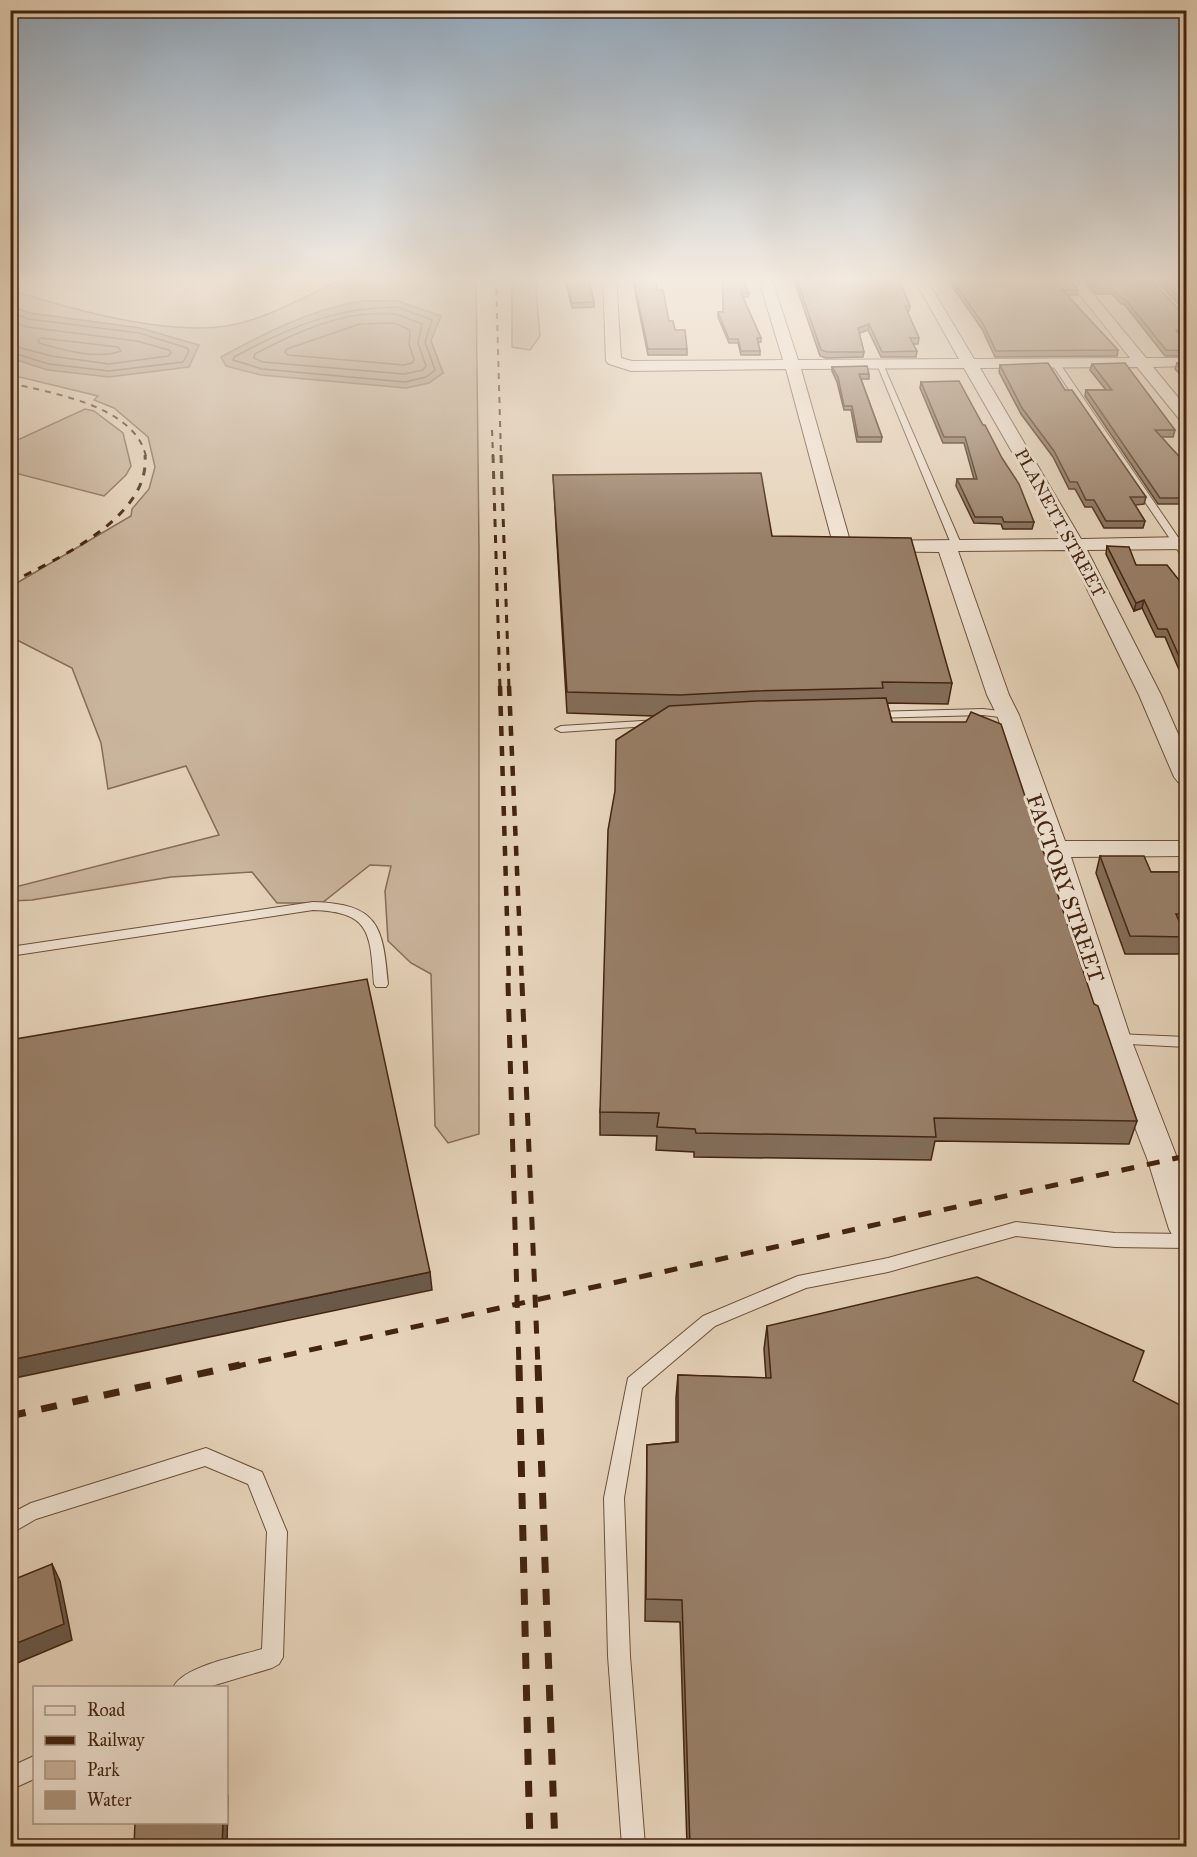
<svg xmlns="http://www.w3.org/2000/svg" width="1197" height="1857" font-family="'IM FELL Great Primer',serif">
<rect width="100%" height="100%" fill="#e6d3ba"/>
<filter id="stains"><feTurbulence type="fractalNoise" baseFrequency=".00333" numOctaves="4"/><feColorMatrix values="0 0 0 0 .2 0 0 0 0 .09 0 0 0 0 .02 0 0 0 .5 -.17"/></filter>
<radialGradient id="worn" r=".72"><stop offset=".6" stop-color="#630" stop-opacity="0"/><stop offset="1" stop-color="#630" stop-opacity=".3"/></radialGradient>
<!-- green -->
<g fill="#cab59d" stroke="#866c56" stroke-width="1.5" fill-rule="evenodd">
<path d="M317,277H476L479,548V1134L448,1143L435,1126L431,974L411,963L388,941L385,891L391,866L370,865L322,903H277L252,872L171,877L32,900L11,901V888L219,835L186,766L108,789L101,743L72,668L11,637L10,587L131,516L132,509L149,489L155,467L148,437L114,408L94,400L98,396L11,375V358L48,370L199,346L140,328L29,313L11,306V290C70,309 165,335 226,326C266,320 305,296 341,280ZM431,341L443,373L221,357Z"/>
<polygon points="512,277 538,277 536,290 540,336 530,350 512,347"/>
<polygon points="85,409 94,411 123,433 131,466 126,475 104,496 11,472 11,443"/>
</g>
<!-- water -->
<g fill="#af9880" stroke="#846a53" stroke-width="1.5">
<path d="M398,301L441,316L431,341L443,373L429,383L406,388L261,375L226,366L221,357C263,334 308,311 356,302C369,300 384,301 398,301Z"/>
<polygon points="10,306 29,313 140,328 199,345 189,367 109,377 48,370 11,358"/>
</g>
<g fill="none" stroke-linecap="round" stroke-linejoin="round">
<!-- shore -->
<g stroke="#795e48" stroke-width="1.5">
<path d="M397,307L432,320L425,342L435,370L426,377L405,382L262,369L233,360L234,357C288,328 335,307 397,307Z"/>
<polyline points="10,312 28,319 139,333 187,348 189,351 183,362 109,371 49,364 10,352"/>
<path d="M396,314L422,324L418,343L426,366L423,370L404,374L263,362L254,358L255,354C287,337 323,320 359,315C371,313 384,315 396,314Z"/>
<polyline points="10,321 27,327 137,341 169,350 171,353 168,356 109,364 51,356 10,345"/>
<polygon points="394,323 410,330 409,344 414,360 412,363 404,365 288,355 285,352 287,349 360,324"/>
<path d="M41,338L118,347L121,351C97,360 63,350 39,343L38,340Z"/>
</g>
<defs>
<g id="service">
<polygon points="1145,277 1151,277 1186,314 1186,320 1184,319"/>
<polygon points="1052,361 1058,361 1186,549 1186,558 1181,555 1051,363"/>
<polygon points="876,362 883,364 962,546 960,548 952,546"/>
<polygon points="10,413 14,415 14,420 10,422"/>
<polygon points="983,709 1008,712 1014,715 1008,718 983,715 872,718 866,715 872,712"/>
<polygon points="658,720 662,721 662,725 561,732 555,729 561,726"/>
<path d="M313,902C378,904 383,925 388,984L386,987H376L374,984C370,933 371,912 313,910L10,956V947Z"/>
<polygon points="1116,1034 1186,1037 1186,1047 1111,1043 1109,1039 1111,1035"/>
<polygon points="1016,1222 1115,1233 1186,1234 1186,1248 1115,1247 1016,1236 888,1272 806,1288 715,1326 642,1388 624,1498 630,1656 645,1846 622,1846 608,1656 604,1498 628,1378 703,1316 798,1276 888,1258"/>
<path d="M206,1448L262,1472L287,1532L283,1657L279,1664L272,1668L205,1688H173C182,1666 240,1656 262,1649L267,1532L248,1484L205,1466L36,1519L10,1534V1514L31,1503Z"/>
<polygon points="34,1756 34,1779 10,1790 10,1767"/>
</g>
<path id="minor" d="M603,277H616L621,358L632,361L783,360L758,277H771L798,360L959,359L913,277H925L974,359L1130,358L1066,277H1079L1146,358H1186V366L1153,367L1186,407V422L1180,420L1137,367L980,368L1081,539L1186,537V549L1087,550L1161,695L1186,752V784L1178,782L1174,777L1139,695L1068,550L958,551L1009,695L1019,715L1065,841H1186V856L1071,857L1131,1039L1186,1181V1242L1174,1238L1169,1229L1148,1161L1101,1039L1047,862L997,715L987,695L939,552L835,551L786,369L631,371L609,364L606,361ZM964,368L1062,539L850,541L801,369Z"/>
</defs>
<!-- service casing -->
<use href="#service" stroke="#6c503a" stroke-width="2"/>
<!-- minor casing -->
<use href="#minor" stroke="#6c503a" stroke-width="2"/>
<!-- service -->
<use href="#service" fill="#efe2d2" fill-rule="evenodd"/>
<!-- minor -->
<use href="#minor" fill="#efe2d2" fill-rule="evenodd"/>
<!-- rail-far4 -->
<g stroke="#43240f" stroke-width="2" stroke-dasharray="6 6" stroke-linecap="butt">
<polyline points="496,277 501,457"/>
<path d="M10,383C52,393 136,406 146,457"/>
<polyline points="492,430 493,457"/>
</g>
<!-- rail-far3 -->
<g stroke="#43240f" stroke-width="3" stroke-dasharray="8 8" stroke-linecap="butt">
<polyline points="493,455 500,688"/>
<polyline points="501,455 509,688"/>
<path d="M10,583C56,559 151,518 145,455"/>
</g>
<!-- rail-far2 -->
<g stroke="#43240f" stroke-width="4.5" stroke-dasharray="10 10" stroke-linecap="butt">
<polyline points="500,686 509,985"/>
<polyline points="509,686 522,985"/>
</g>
<!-- rail-far1 -->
<g stroke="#43240f" stroke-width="5" stroke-dasharray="13 13" stroke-linecap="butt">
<polyline points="508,983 519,1367"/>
<polyline points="522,983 538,1367"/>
<polyline points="233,1367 1186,1156"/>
</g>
<!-- rail -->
<g stroke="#43240f" stroke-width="7" stroke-dasharray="16 16" stroke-linecap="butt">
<polyline points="519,1365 530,1846"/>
<polyline points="538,1365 555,1846"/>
<polyline points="10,1416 240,1365"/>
</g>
</g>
<!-- wall -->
<g fill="#836d59" stroke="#43240f" stroke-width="1.5">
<polygon points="545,277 588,277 594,302 594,307 572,308 565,279 545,279"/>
<polygon points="632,277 655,277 657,290 669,321 687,349 687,355 648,355"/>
<polygon points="722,277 749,293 748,297 743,297 761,338 761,342 758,343 760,351 760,355 741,355 738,343 729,343 718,317 718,312 723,312"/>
<polygon points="793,277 898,277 910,306 909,311 907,311 919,338 918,344 913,344 917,351 916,357 881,357 868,330 859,333 864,352 863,357 826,358 820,356"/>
<polygon points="946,277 1068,277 1078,290 1077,295 1067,295 1118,350 1117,356 995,357 982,329"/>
<polygon points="1082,277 1148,277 1184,315 1186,316 1186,335 1180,335 1186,343 1186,356 1165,356 1124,304 1121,304 1112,294 1096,294"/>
<polygon points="1154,277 1186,277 1186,311"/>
<polygon points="1186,362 1186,376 1182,376 1175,369 1177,363"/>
<polygon points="1092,364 1175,430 1173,437 1161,437 1186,464 1186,504 1158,504 1085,396 1086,390 1106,390 1090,370"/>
<polygon points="1000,365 1065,390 1146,497 1144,504 1135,505 1145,521 1143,528 1104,528 1092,507 1085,507 1075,489 1069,489 1053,457 1021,414 999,372"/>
<polygon points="832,367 869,374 869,379 861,379 882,437 881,442 857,442 851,410 844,410 837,382 832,371"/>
<polygon points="921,382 1034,522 1032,529 1003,529 1001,524 974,523 956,486 957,479 974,479 964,443 943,443 920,388"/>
<polygon points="553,475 772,536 952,683 948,704 887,703 892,722 1094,1004 1137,1121 1129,1144 935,1141 931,1160 694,1157 694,1152 656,1150 657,1136 600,1135 600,1112 654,716 567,713"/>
<polygon points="1107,546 1136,565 1186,589 1186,686 1165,637 1156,637 1142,608 1134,611 1106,554"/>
<polygon points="1100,856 1151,872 1186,872 1186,932 1184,932 1186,937 1180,954 1125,954 1096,873"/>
<polygon points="767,1326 1133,1381 1186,1846 687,1846 680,1622 645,1621 647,1445 676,1442 676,1398 678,1375 766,1378 764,1349"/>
</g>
<!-- shaded-wall -->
<g fill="#6a5949" stroke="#43240f" stroke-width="1.5">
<polygon points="869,324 868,330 858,334 858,328"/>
<polygon points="1144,600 1142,608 1134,611 1136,603"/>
<polygon points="430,1272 432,1290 10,1379 10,1360"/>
<polygon points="52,1564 60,1581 72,1640 10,1666 10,1646"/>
<polygon points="226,1792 228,1796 227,1846 222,1846 223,1822 226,1822"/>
</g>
<!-- building -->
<g fill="#987f68" stroke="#43240f" stroke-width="1.5">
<polygon points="566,277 588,277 594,302 572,303"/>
<polygon points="633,277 655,277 657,290 663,290 669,321 673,321 675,330 685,330 687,349 648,349"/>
<polygon points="723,277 741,277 749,293 741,293 761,338 757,338 760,351 741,351 738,339 729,339 718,312 723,312"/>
<polygon points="796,277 898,277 910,306 905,306 919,338 910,338 917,351 882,352 869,324 858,328 864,352 827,352 821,350"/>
<polygon points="950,277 1068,277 1078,290 1062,290 1118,350 996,351 983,324"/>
<polygon points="1087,277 1148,277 1184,315 1186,316 1186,330 1176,330 1186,343 1186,351 1166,350 1125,299 1122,299 1113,289 1097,289"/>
<polygon points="1160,277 1186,277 1186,305"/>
<polygon points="1186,362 1186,371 1183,371 1177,363"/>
<polygon points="1048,363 1065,390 1072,390 1146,497 1130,497 1145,521 1106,521 1094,500 1086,500 1077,482 1070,482 1054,451 1022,408 1000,365"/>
<polygon points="1125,363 1175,430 1155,430 1186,464 1186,498 1160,498 1086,390 1112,390 1092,364"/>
<polygon points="867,366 869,374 859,374 882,437 858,437 852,406 844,406 838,377 832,367"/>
<polygon points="959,381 983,425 985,425 1002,458 1019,484 1034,522 1004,522 1002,517 975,517 957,479 977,479 965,437 944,437 921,382"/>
<polygon points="761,473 772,536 911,538 952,683 882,682 883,688 756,691 680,695 567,692 553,475"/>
<polygon points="1107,546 1129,547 1136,565 1167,565 1186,589 1186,672 1167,629 1158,629 1144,600 1136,603"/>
<polygon points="886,698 892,722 966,722 971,712 1001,724 1094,1004 1098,1006 1137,1121 934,1118 936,1137 696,1133 695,1129 657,1127 659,1113 600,1112 608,830 615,791 616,740 669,706 757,701"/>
<polygon points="1100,856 1144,856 1151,872 1186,872 1186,914 1176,914 1186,937 1130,936"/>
<polygon points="367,979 430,1272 10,1360 10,1040"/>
<polygon points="977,1277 1144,1351 1133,1381 1186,1408 1186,1846 690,1846 682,1600 646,1599 647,1445 678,1442 678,1375 771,1378 767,1326"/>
<polygon points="52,1564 64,1624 10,1646 10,1581"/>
<polygon points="135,1822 223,1822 222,1846 134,1846"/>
</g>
<!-- sky -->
<linearGradient id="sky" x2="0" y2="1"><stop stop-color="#91a9be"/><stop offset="0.52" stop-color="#f4ebe0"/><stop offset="1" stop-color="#f4ebe0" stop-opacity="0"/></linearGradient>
<rect width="1197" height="537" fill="url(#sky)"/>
<g text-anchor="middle" stroke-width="6" stroke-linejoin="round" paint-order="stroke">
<!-- far-street labels -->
<g font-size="18" fill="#43240f" stroke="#efe2d2">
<text transform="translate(1060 523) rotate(61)" y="6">PLANETT STREET</text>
</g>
<!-- street labels -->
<g font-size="22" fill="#43240f" stroke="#efe2d2">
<text transform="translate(1066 888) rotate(71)" y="8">FACTORY STREET</text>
</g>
</g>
<!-- margin -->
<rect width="1197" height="1857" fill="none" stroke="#e6d3ba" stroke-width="36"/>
<rect x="12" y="12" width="1173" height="1833" fill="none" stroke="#43240f" stroke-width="3"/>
<rect x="18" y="18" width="1161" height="1821" fill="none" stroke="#43240f" stroke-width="1.5"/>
<!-- legend -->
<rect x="33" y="1686" width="195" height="138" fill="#efe2d2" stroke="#aa9684" stroke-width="1.5"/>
<rect x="45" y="1706" width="30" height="9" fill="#efe2d2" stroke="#aa9684" stroke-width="1.5"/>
<text x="87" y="1716" font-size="18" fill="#43240f">Road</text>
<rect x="45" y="1736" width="30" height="9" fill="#43240f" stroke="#aa9684" stroke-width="1.5"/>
<text x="87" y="1746" font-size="18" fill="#43240f">Railway</text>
<rect x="45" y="1761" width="30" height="18" fill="#cab59d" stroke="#aa9684" stroke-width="1.5"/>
<text x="87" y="1776" font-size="18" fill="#43240f">Park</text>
<rect x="45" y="1791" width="30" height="18" fill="#af9880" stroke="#aa9684" stroke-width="1.5"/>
<text x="87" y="1806" font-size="18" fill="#43240f">Water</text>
<rect width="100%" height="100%" filter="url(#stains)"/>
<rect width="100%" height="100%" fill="url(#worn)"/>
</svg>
